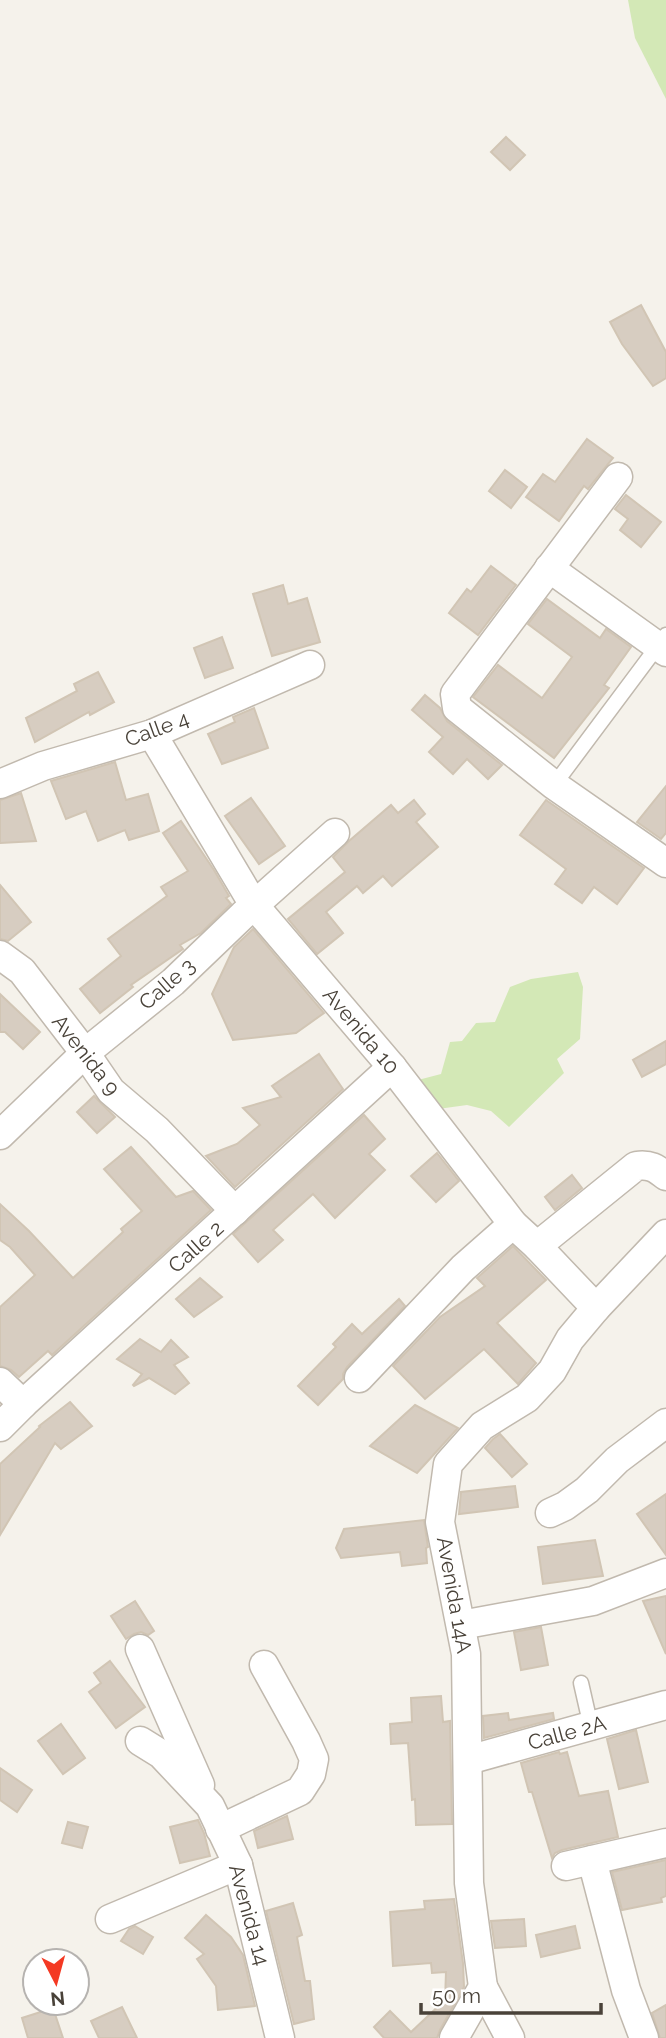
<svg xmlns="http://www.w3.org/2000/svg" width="666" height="2038" font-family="Raleway,sans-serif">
<rect width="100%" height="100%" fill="#f5f2eb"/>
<!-- green -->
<g fill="#d3e8b6">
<polygon points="628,0 666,0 666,99 635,38"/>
<polygon points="578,972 583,987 580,1039 557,1059 564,1073 509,1127 491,1111 467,1105 438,1109 418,1080 441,1074 450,1042 462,1041 476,1023 495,1022 510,987 531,979"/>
</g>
<!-- building -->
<g fill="#d7cdc1" stroke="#d1c5b4" stroke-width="2">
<polygon points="506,137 525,155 510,170 491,152"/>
<polygon points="641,305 666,352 666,378 653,386 622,344 610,322"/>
<polygon points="587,439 613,458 588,489 584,486 559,521 526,497 543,474 555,482"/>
<polygon points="505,470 527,487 511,508 489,491"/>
<polygon points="626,495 661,522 641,547 620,530 628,519 615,509"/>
<polygon points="491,566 516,585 478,635 449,613 467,589 471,592"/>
<polygon points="283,585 288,604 307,598 320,642 272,656 253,594"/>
<polygon points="547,599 600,638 606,629 631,647 604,685 609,688 554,758 473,697 498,665 542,698 572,657 528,624"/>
<polygon points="222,637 233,668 205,678 194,648"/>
<polygon points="98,672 114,702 90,715 89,712 35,742 26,718 77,691 74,684"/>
<polygon points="425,695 440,708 447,721 502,765 488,779 467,759 453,774 429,752 443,737 412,710"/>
<polygon points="254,708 268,748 222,764 208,734 235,722 233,717"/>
<polygon points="115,762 126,800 148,794 159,831 129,840 125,830 98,841 86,811 66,819 51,781"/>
<polygon points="666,786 666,833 661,839 637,822"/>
<polygon points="21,793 36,841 0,843 0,800"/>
<polygon points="251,798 285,846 259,864 225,816"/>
<polygon points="414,800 425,814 416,822 438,847 392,886 383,876 363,893 357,886 326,912 343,933 317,954 288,919 345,872 333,857 349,841 391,805 398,813"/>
<polygon points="546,800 644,868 617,904 594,887 582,903 555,884 566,869 520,835"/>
<polygon points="181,821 214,870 229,896 226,898 231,904 201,933 180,945 183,949 131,985 133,987 100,1013 80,989 121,956 108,939 167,896 161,887 188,871 163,833"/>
<polygon points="0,885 31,922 8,941 0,939"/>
<polygon points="253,929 324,1013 296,1033 233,1040 212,994 234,947"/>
<polygon points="0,994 40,1032 23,1049 5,1032 0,1032"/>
<polygon points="666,1041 666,1064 642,1077 633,1060"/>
<polygon points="319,1054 343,1089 235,1187 206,1156 237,1144 260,1125 243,1108 281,1097 272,1086"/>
<polygon points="94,1096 115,1117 97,1133 77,1112"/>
<polygon points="364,1115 385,1139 369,1154 385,1170 335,1218 313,1194 273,1230 283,1240 258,1262 233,1234"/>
<polygon points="131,1147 176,1197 193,1191 211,1210 52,1355 48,1351 19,1377 11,1370 0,1366 0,1307 35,1275 10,1247 0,1240 0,1204 29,1231 73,1278 123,1232 121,1229 142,1211 104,1169"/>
<polygon points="437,1153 459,1181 436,1202 411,1176"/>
<polygon points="572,1175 582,1188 555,1210 545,1197"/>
<polygon points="513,1246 546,1280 497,1323 536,1363 518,1384 484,1349 425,1399 393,1366 440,1317 485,1286 477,1278"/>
<polygon points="200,1278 222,1297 194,1317 176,1299"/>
<polygon points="399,1299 405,1306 347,1367 343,1374 343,1379 318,1405 298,1386 336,1347 333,1344 352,1324 362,1334"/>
<polygon points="140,1339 161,1352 171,1340 188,1357 174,1365 189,1383 175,1394 149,1378 134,1386 133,1385 142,1374 117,1359"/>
<polygon points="70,1402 92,1426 61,1449 55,1443 0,1535 0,1464 40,1427 39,1426"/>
<polygon points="415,1405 458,1428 417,1473 370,1446"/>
<polygon points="500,1434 527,1464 512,1477 485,1448 493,1439"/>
<polygon points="515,1486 518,1507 459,1514 461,1492"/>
<polygon points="666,1494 666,1555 637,1514"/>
<polygon points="424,1520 428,1547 426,1548 427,1563 402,1566 400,1552 341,1558 336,1548 344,1529"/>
<polygon points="595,1540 603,1576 543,1584 538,1547"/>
<polygon points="666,1596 666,1654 643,1601"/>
<polygon points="135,1601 154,1631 148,1635 141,1632 134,1634 126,1639 111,1616"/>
<polygon points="541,1627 548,1665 521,1670 514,1632"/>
<polygon points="110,1661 145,1707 116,1728 89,1692 101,1683 94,1673"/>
<polygon points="441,1696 443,1722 450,1721 452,1824 416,1825 415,1799 412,1800 408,1743 391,1744 390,1724 412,1722 411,1698"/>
<polygon points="508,1713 509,1720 553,1713 554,1719 484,1738 483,1716"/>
<polygon points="61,1724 85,1758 63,1774 38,1741"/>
<polygon points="636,1730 648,1782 619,1789 607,1739"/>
<polygon points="559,1752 560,1754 567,1752 579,1796 608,1791 618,1837 562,1850 555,1853 552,1858 532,1792 529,1792 521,1763"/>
<polygon points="0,1768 32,1790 17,1812 0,1800"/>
<polygon points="287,1816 293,1839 258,1848 254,1831"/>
<polygon points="198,1820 204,1833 210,1856 180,1863 170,1827"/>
<polygon points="68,1822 88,1827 82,1848 62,1843"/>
<polygon points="666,1860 666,1896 661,1898 662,1902 622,1910 612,1872"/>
<polygon points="454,1899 463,1963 464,1987 440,2030 437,2038 384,2038 374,2027 390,2011 411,2032 445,2000 446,1972 432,1973 431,1963 393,1966 390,1912 425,1909 424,1901"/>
<polygon points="293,1903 302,1935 297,1937 305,1981 310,1981 314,2019 294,2024 266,1911"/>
<polygon points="206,1915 231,1937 243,1955 255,2006 218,2010 216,1986 197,1959 204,1954 185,1938"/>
<polygon points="524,1919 526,1946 495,1948 491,1921"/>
<polygon points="135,1926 153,1937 143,1954 121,1941 129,1929"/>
<polygon points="575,1926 580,1948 541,1957 536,1935"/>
<polygon points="666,2005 666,2038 660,2038 652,2013"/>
<polygon points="122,2007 137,2038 99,2038 91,2021"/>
<polygon points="53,2008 63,2038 28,2038 22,2018"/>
</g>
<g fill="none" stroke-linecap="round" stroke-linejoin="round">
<defs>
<g id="lane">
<polyline points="554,785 666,635"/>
<polyline points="581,1683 591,1727"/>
</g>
<g id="street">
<polyline points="618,477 455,694 457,708 554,785 666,863"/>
<polyline points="549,568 666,652"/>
<polyline points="152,734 254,905 392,1067 513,1224 537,1246 596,1308"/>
<polyline points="0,784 43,766 152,734 310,665"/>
<polyline points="0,955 22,971 85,1053 111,1091 157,1130 235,1211"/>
<polyline points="0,1135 85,1053 173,982 243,915 335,833"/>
<path d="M537,1246L636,1166C650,1164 656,1168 666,1176"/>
<polyline points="359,1378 463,1268 513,1224"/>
<polyline points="0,1382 23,1404"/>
<polyline points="0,1427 23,1404 392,1067"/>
<polyline points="550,1513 565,1506 587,1490 617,1460 666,1423"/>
<polyline points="461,1625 593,1601 666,1573"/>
<polyline points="140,1649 200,1785"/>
<polyline points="140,1741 161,1754 210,1806 238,1865 280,2038"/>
<polyline points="468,1760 666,1705"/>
<polyline points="220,1829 300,1791 311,1774 314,1759 306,1741 264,1665"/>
<polyline points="592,1860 626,1990 644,2038"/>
<polyline points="566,1866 666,1843"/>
<polyline points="110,1919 238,1865"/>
<polyline points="483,1987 510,2038"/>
<polyline points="454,2038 483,1987 469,1883 466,1654 440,1522 448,1464 482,1426 527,1398 552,1371 570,1339 596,1308 666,1234"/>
</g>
</defs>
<!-- lane casing -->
<use href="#lane" stroke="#c1b9ae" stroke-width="17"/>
<!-- street casing -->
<use href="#street" stroke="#c1b9ae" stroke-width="31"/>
<!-- lane -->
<use href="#lane" stroke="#fff" stroke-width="14"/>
<!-- street -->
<use href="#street" stroke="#fff" stroke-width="28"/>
</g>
<g text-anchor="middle" stroke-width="5" stroke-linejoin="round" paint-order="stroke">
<!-- street labels -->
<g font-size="21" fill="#494239" stroke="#fff">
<text transform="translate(157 729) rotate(-20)" y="7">Calle 4</text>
<text transform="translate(167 984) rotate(-41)" y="7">Calle 3</text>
<text transform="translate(361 1031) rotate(50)" y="7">Avenida 10</text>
<text transform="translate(86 1055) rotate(52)" y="7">Avenida 9</text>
<text transform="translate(196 1247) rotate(-42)" y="7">Calle 2</text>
<text transform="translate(454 1595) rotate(80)" y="7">Avenida 14A</text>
<text transform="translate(567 1733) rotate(-15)" y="7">Calle 2A</text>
<text transform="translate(249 1915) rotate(75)" y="7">Avenida 14</text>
</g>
</g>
<!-- north arrow -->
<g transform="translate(56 1982) rotate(174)"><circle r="33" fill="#ffffff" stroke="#b6b3b0" stroke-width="2"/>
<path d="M0-5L12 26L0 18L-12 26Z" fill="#f43923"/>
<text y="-10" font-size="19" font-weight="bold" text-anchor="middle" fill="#494239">N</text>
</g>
<!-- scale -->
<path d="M421 2003v10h180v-10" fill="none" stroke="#494239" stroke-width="3.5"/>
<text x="432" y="2003" font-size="21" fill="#494239" stroke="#ffffff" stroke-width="5" paint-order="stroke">50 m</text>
</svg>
